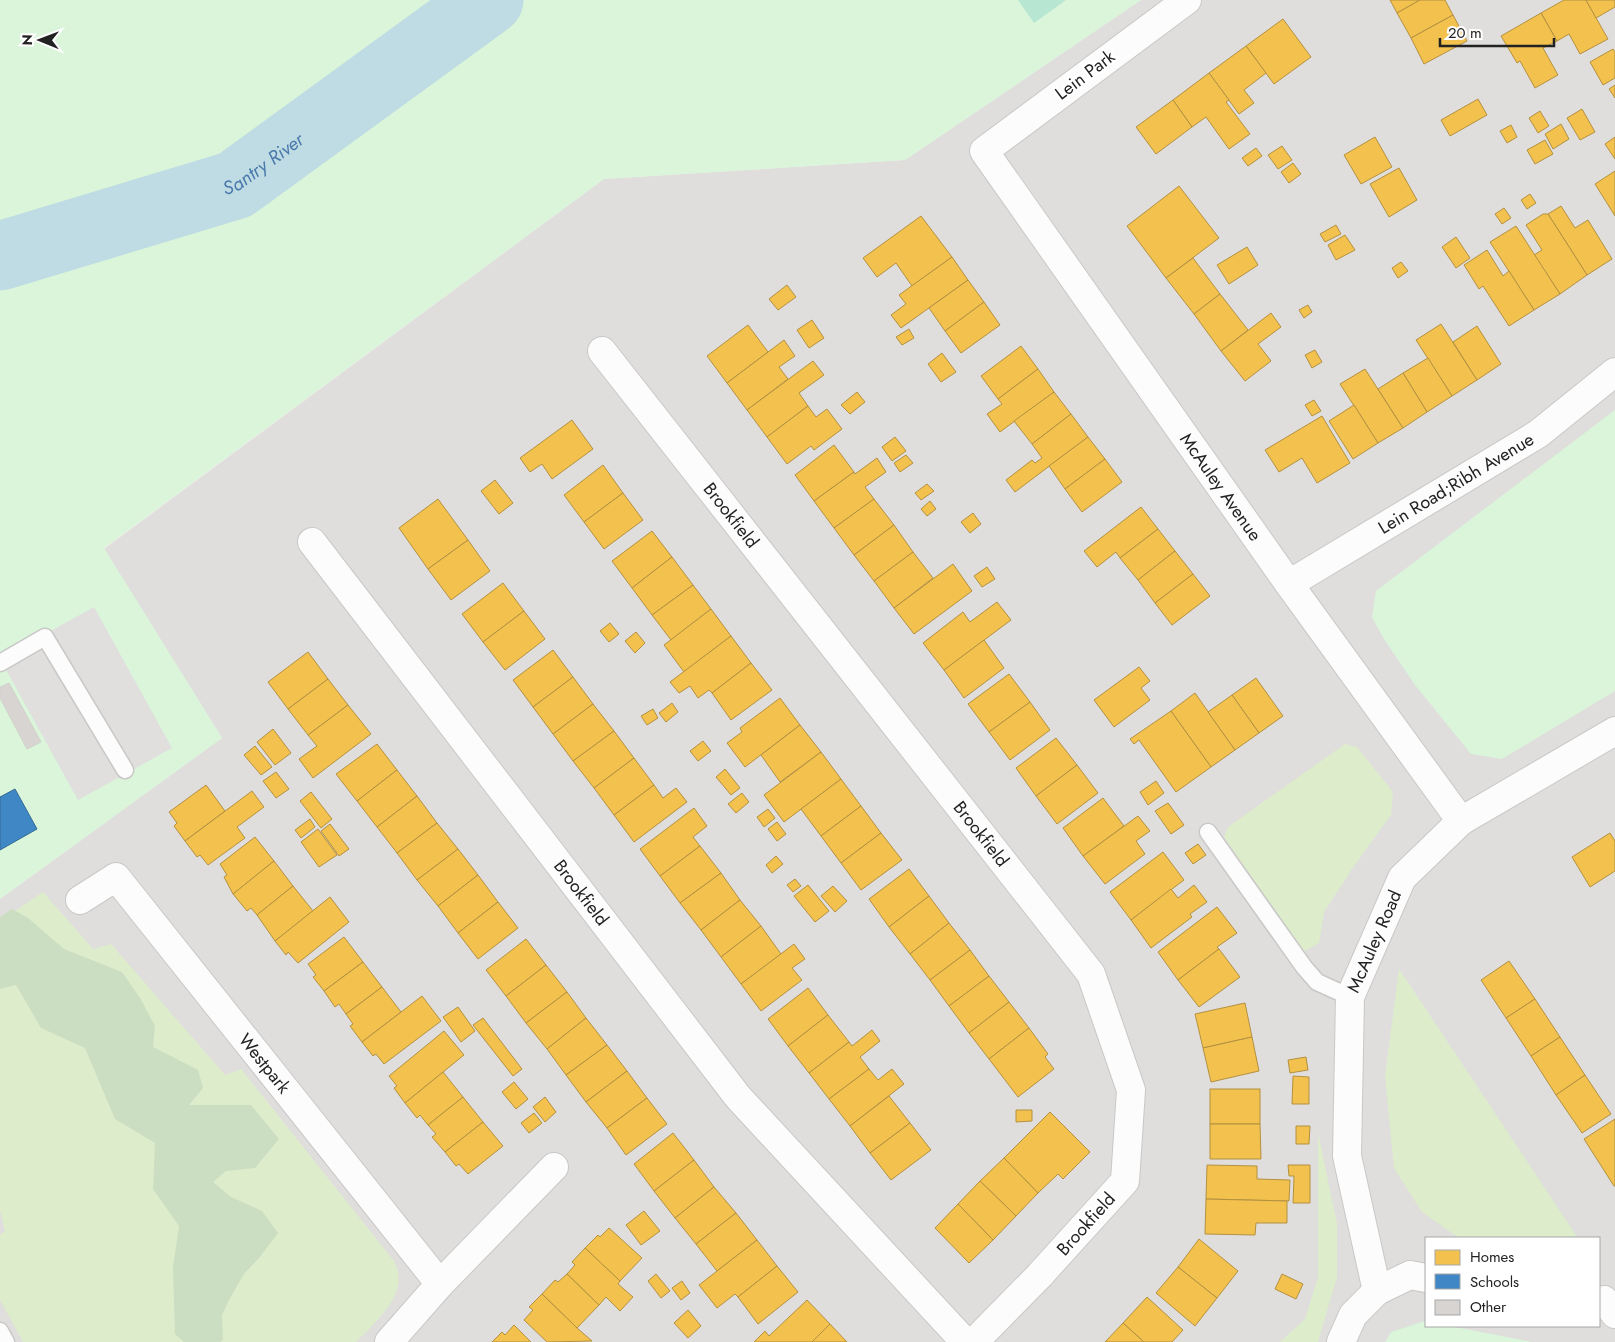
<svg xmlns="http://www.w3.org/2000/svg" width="1615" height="1342" font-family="Jost,sans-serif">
<rect width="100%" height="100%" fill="#f0eeeb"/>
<!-- residential -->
<path fill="#dfdedc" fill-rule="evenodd" d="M1141,0H1615V1342H0V899L222,738L104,549L604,179L905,160ZM1426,1238H1599V1326H1426Z"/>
<!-- grass -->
<g fill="#ddeccb">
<polygon points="1345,744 1357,747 1393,792 1391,815 1354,866 1324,912 1319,943 1303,952 1224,837 1228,827"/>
<path d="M43,892L93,949L111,944L225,1075L241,1069L394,1261C396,1265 398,1269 398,1273C404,1298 372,1326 356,1342H23L0,1300V1235L5,1231L0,1210V921Z"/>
<polygon points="1399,969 1578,1238 1459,1238 1422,1212 1394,1168 1385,1076"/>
<polygon points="1318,1132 1337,1224 1337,1277 1318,1342 1280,1342 1305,1319 1318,1277"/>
</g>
<!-- forest -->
<polygon fill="#cbdec1" points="12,909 28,918 64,949 122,972 140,998 155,1026 153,1047 198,1070 203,1088 189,1105 251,1105 279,1139 255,1168 226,1171 213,1182 231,1197 262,1211 278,1233 259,1258 244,1274 229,1300 222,1315 223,1340 220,1342 184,1342 175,1334 173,1267 179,1226 153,1189 155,1143 115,1119 85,1048 41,1028 16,985 0,989 0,917"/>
<!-- park -->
<g fill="#daf5da">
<polygon points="0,0 1141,0 905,160 604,179 104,548 222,738 0,899"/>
<polygon points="1615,410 1615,691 1502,759 1471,754 1415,685 1384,639 1372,617 1376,591"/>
<polygon points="1425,1321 1426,1326 1450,1326 1532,1342 1385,1342 1391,1332"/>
</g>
<!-- pitch -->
<polygon fill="#b7e6d2" points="1018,0 1066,0 1034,23"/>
<!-- parking -->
<polygon fill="#e0dfde" points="94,607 172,748 78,800 0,659"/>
<!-- homes -->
<g fill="#f2c14e" stroke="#b49141">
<polygon points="1390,0 1420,0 1397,13"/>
<polygon points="1420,0 1445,0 1453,15 1411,38 1397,13"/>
<polygon points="1564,0 1586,0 1608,39 1580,54 1569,34 1557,41 1541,13"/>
<polygon points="1586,0 1615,0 1615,7 1596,18"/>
<polygon points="1541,13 1557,41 1543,48 1558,75 1535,88 1520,61 1517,63 1501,36"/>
<polygon points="1453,15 1467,41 1424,64 1411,38"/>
<polygon points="1283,19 1311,57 1274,84 1246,46"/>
<polygon points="1246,46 1266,73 1244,90 1254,103 1239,114 1209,73"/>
<polygon points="1613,49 1615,52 1615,78 1603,85 1590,62"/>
<polygon points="1209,73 1229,100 1226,102 1250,134 1229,149 1206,117 1192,127 1173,100"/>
<polygon points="1615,85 1615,98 1609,89"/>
<polygon points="1478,99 1487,115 1450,136 1441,120"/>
<polygon points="1173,100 1192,127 1156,154 1136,127"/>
<polygon points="1582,109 1595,132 1580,140 1567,118"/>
<polygon points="1540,111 1549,126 1538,133 1529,118"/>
<polygon points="1561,124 1569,139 1553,149 1545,134"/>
<polygon points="1511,125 1517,137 1507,143 1500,131"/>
<polygon points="1375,137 1392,167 1361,184 1344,155"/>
<polygon points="1615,137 1615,159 1605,144"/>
<polygon points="1545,140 1553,154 1535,164 1527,150"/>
<polygon points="1282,146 1292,160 1278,169 1268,155"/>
<polygon points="1256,148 1262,156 1248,166 1242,158"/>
<polygon points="1293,163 1301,174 1289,183 1281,172"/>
<polygon points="1399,168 1417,200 1389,217 1370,184"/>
<polygon points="1615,171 1615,216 1595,184"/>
<polygon points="1179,186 1219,238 1166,278 1127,226"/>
<polygon points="1530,194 1536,203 1527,209 1521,200"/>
<polygon points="1561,206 1575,228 1588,220 1612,259 1587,275 1548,214"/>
<polygon points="1504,208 1511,218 1502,224 1495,214"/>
<polygon points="1543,214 1548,214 1587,275 1560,294 1534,255 1542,250 1526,225"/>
<polygon points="921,216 952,257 912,286 896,263 877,277 863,258"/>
<polygon points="1336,225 1341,234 1325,242 1320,234"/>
<polygon points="1516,226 1560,294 1534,310 1490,242"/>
<polygon points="1345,235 1355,250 1336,260 1328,245"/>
<polygon points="1456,237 1470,258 1456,268 1442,247"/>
<polygon points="1247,247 1258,265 1229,284 1217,265"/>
<polygon points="1487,250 1503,276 1509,271 1534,310 1509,326 1483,286 1479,289 1464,265"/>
<polygon points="952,257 968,280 901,328 891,315 906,304 899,295"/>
<polygon points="1193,258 1220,294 1194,314 1166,278"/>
<polygon points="1401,262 1408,271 1398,278 1392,268"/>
<polygon points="968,280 984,302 945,331 929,308"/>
<polygon points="787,285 796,297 778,310 769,299"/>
<polygon points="1220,294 1248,330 1221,351 1194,314"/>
<polygon points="984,302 1000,325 961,353 945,331"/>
<polygon points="1308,305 1312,312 1304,318 1299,310"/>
<polygon points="1271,313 1281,327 1258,344 1271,361 1245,381 1221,351"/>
<polygon points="812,320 824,338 809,348 797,330"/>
<polygon points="1441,324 1477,380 1452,396 1416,340"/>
<polygon points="748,325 768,352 727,383 707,356"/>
<polygon points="1477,326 1501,364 1477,380 1453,342"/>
<polygon points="909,329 914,338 902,345 896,337"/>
<polygon points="784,340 795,356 779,367 788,379 747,410 727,383"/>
<polygon points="1021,346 1038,369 998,399 981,376"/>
<polygon points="1315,350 1322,362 1312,368 1305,355"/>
<polygon points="942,353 956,372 941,382 928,364"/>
<polygon points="1428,358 1452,396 1427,412 1403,373"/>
<polygon points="813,361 824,375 799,393 808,406 767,437 747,410"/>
<polygon points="1038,369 1054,392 1000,432 987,414 1002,404 998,399"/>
<polygon points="1365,369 1403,428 1378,443 1340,384"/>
<polygon points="1403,373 1427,412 1403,428 1378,389"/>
<polygon points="857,392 865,402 850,414 841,405"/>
<polygon points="1054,392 1071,414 1032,444 1014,421"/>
<polygon points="1314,400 1321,411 1312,416 1305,405"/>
<polygon points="1354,405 1378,443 1353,459 1329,421"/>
<polygon points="808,406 816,417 827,409 842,429 814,450 811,446 787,464 767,437"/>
<polygon points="1071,414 1088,437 1015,492 1006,480 1032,460 1035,463 1042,458 1032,444"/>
<polygon points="1322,416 1350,463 1317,483 1302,458 1279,472 1265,450"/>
<polygon points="572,420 593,449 552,479 542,464 530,472 520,458"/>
<polygon points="895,437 906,451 892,461 882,447"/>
<polygon points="1088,437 1105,459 1065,489 1049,466"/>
<polygon points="834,445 854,472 814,501 795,475"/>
<polygon points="906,455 913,463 900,472 894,463"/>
<polygon points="877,458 886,472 865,487 874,499 834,528 814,501 854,472 855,474"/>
<polygon points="1105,459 1122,482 1082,512 1065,489"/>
<polygon points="603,465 623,493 584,522 564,495"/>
<polygon points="495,480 513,503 499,514 481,491"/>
<polygon points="927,484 934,491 921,500 915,493"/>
<polygon points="623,493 643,520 604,549 584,522"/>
<polygon points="438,499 468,540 428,569 399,528"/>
<polygon points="874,499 894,525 854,555 834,528"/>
<polygon points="930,501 936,509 927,516 921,509"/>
<polygon points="1141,507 1158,529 1120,558 1116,552 1097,567 1084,551"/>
<polygon points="973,513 981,524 970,533 961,522"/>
<polygon points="894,525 913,552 874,581 854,555"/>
<polygon points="1158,529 1175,551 1138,580 1120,558"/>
<polygon points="652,531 672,557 632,588 612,561"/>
<polygon points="468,540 490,571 451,600 428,569"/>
<polygon points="1175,551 1193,574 1155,603 1138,580"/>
<polygon points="913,552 933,578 894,608 874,581"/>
<polygon points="672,557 693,585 652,615 632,588"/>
<polygon points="953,564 972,591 914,634 894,608"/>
<polygon points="987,567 995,579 982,587 974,576"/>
<polygon points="1193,574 1210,596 1172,625 1155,603"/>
<polygon points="503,583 524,611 483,642 462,614"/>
<polygon points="693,585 711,609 671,640 652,615"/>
<polygon points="997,602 1011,620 944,670 923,643 963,612 970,622"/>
<polygon points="711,609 731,636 684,672 664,645"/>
<polygon points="524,611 545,639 505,670 483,642"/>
<polygon points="610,623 619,634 609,642 600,631"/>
<polygon points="636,632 645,643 635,653 625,641"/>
<polygon points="731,636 751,663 712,693 709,690 698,698 690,686 679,693 670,682"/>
<polygon points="984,640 1004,668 964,698 944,670"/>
<polygon points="553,650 573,677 533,707 513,680"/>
<polygon points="308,652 328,679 288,709 268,682"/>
<polygon points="751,663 772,690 731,720 712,693"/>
<polygon points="1139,667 1150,681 1141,688 1150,700 1114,727 1094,700"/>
<polygon points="1009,674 1030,702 989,732 968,704"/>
<polygon points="573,677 593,704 553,734 533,707"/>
<polygon points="1256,678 1283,716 1259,733 1232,695"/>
<polygon points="328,679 348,705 308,735 288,709"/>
<polygon points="1195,693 1235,750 1211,767 1171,711"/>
<polygon points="1232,695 1259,733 1235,750 1208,712"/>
<polygon points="780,698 800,725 745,767 727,743 742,732 740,728"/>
<polygon points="1030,702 1050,730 1010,760 989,732"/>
<polygon points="672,703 678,712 666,722 659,713"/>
<polygon points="593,704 614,731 573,761 553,734"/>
<polygon points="348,705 371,734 313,778 299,759 317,746 308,735"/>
<polygon points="653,709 658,718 647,725 641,716"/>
<polygon points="1171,711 1211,767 1176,792 1139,740 1134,744 1130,739"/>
<polygon points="800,725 821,752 780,782 761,755"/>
<polygon points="273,729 291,753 275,765 257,742"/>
<polygon points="614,731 634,758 594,788 573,761"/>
<polygon points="1056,738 1077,765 1036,796 1016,768"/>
<polygon points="703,741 711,751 698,761 690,751"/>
<polygon points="377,744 397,770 357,801 336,774"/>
<polygon points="255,746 272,767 261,775 244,755"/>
<polygon points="821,752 841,779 784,822 764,795"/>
<polygon points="634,758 654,785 614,815 594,788"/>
<polygon points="1077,765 1098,793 1057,824 1036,796"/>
<polygon points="725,769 740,788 731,795 716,777"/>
<polygon points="397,770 417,796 377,827 357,801"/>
<polygon points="276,772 289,789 276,798 263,781"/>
<polygon points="841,779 861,806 821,836 801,809"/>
<polygon points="1156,781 1164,793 1148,805 1140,792"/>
<polygon points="206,785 225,811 185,841 174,826 177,823 169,812"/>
<polygon points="654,785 663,798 676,788 687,802 634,842 614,815"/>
<polygon points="252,791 264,807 237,827 245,838 208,865 200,855 197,857 185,841"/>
<polygon points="311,792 332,819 321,828 300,801"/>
<polygon points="742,793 749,802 736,813 728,804"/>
<polygon points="417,796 437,823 397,853 377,827"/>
<polygon points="1103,798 1124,826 1083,856 1063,828"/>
<polygon points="1168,803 1184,825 1171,834 1155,811"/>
<polygon points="861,806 881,833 841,863 821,836"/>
<polygon points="694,808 707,826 693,837 700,846 660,876 640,849"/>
<polygon points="768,809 775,818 764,827 757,817"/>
<polygon points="1138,816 1150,831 1136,841 1145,854 1105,884 1083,856"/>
<polygon points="310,819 315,827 301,838 295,830"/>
<polygon points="777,822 786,834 777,841 768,829"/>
<polygon points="437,823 458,849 417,880 397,853"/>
<polygon points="330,824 349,849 339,856 321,831"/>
<polygon points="318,829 337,855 319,867 301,842"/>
<polygon points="881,833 902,860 861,890 841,863"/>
<polygon points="1610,833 1615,841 1615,871 1590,887 1572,857"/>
<polygon points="255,837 274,861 233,894 224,877 227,875 220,864"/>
<polygon points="1198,844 1206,855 1193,864 1185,853"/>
<polygon points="700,846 721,873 680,903 660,876"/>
<polygon points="458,849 478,875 438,906 417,880"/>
<polygon points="1163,852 1184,880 1131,920 1110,892"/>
<polygon points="776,856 783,864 772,873 766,865"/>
<polygon points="274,861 293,886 257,915 251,908 247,911 233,894"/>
<polygon points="909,869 929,896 889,927 869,899"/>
<polygon points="721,873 740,900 701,930 680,903"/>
<polygon points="478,875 498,902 458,933 438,906"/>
<polygon points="795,879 801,886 793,892 787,885"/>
<polygon points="808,885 829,911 815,922 794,896"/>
<polygon points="1194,885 1207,902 1190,914 1192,917 1151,948 1131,920 1171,889 1178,898"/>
<polygon points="293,886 313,911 275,941 257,915"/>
<polygon points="833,886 847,901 835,912 821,896"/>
<polygon points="929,896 949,923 910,954 889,927"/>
<polygon points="330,897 349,922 298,963 288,952 286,955 275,941"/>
<polygon points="740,900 761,926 721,957 701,930"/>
<polygon points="498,902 518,928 478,959 458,933"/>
<polygon points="1217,907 1237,933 1217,947 1219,949 1178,980 1158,952"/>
<polygon points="949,923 970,950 930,980 910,954"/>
<polygon points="761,926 781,954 741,984 721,957"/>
<polygon points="344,937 363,962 324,991 313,977 316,975 308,964"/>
<polygon points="526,939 546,965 506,996 486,970"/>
<polygon points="794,944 805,959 792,968 802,980 761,1011 741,984"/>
<polygon points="1219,949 1240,977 1199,1007 1178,980"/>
<polygon points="970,950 989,976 949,1006 930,980"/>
<polygon points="1509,961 1535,999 1506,1018 1481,980"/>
<polygon points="363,962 382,987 346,1014 339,1004 335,1007 324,991"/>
<polygon points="546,965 567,992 526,1023 506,996"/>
<polygon points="989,976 1009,1002 969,1033 949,1006"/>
<polygon points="382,987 401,1012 362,1042 350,1026 353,1024 346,1014"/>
<polygon points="808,988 828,1015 788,1046 768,1019"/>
<polygon points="567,992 586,1018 547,1049 526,1023"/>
<polygon points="422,996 441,1021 384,1064 376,1054 373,1056 362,1042"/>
<polygon points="1535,999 1560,1037 1531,1056 1506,1018"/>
<polygon points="1009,1002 1029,1028 989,1059 969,1033"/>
<polygon points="1245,1003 1252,1037 1203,1048 1195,1014"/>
<polygon points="458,1007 475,1031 461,1042 443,1017"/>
<polygon points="828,1015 849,1042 809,1073 788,1046"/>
<polygon points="483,1018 522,1069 513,1076 473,1025"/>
<polygon points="586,1018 607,1045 566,1075 547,1049"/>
<polygon points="1029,1028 1048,1054 1045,1057 1054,1069 1018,1097 989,1059"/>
<polygon points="872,1030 880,1041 860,1057 869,1069 829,1099 809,1073 849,1042 852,1046"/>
<polygon points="444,1031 464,1055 405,1103 394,1088 397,1086 389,1076"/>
<polygon points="1252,1037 1259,1071 1211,1082 1203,1048"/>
<polygon points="1560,1037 1585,1075 1556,1095 1531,1056"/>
<polygon points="607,1045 627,1071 586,1102 566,1075"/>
<polygon points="1306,1057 1308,1070 1290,1073 1288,1060"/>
<polygon points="869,1069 878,1080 892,1069 904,1084 850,1126 829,1099"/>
<polygon points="627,1071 647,1098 607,1128 586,1102"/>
<polygon points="443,1072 463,1097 428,1125 420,1115 417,1118 405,1103"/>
<polygon points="1585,1075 1611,1114 1582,1133 1556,1095"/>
<polygon points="1293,1076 1309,1077 1309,1104 1292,1104"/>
<polygon points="514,1082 528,1099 516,1109 502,1092"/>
<rect x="1210" y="1089" width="50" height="35"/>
<polygon points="889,1096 910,1123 870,1153 850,1126"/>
<polygon points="463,1097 483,1122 445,1152 432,1137 436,1134 428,1125"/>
<polygon points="545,1097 556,1112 545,1122 533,1107"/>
<polygon points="647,1098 667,1124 626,1155 607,1128"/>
<polygon points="1016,1110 1032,1110 1032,1121 1016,1122"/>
<polygon points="1050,1112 1090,1152 1063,1179 1058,1174 1038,1193 1004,1158"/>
<polygon points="534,1113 542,1123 529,1133 521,1123"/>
<polygon points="1615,1119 1615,1186 1614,1186 1584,1139"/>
<polygon points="483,1122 503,1146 468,1174 459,1164 456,1166 445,1152"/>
<polygon points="910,1123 931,1150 891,1180 870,1153"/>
<polygon points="1210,1124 1260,1124 1261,1159 1210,1159"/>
<polygon points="1296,1126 1310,1126 1309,1144 1296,1144"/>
<polygon points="673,1133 694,1160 654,1191 634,1164"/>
<polygon points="1004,1158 1038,1193 1016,1216 980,1181"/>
<polygon points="694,1160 714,1187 675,1218 654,1191"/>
<polygon points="1207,1165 1257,1166 1257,1179 1290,1180 1289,1201 1206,1199"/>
<polygon points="1288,1165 1310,1165 1310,1203 1293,1203 1294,1176 1289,1176"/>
<polygon points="980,1181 1016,1216 993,1240 958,1204"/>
<polygon points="714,1187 736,1213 696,1244 675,1218"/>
<polygon points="1206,1199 1287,1201 1287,1223 1256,1223 1255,1235 1205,1234"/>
<polygon points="958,1204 993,1240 969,1263 935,1228"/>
<polygon points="644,1211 660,1231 641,1245 626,1225"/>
<polygon points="736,1213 757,1240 717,1271 696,1244"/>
<polygon points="609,1228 642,1258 620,1281 585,1248 598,1235 600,1237"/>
<polygon points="1199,1239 1238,1271 1217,1298 1178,1267"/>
<polygon points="757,1240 777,1266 738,1297 735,1294 717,1308 699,1285"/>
<polygon points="585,1248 620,1281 618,1284 633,1297 620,1311 606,1297 599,1305 567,1274 575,1265 572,1262"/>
<polygon points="777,1266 798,1292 758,1324 738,1297"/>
<polygon points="1178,1267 1217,1298 1195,1326 1156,1293"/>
<polygon points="567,1274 599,1305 577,1328 542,1294 555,1280 558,1282"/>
<polygon points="656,1274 670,1291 661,1298 648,1281"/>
<polygon points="1282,1274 1303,1284 1296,1299 1275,1289"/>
<polygon points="682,1281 690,1293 681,1300 672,1288"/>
<polygon points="542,1294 577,1328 592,1341 547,1342 524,1320 533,1310 529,1307"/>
<polygon points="1147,1297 1183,1330 1172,1342 1144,1342 1123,1323"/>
<polygon points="807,1300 830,1324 812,1342 754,1342 765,1331 769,1336"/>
<polygon points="688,1310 701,1326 688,1338 674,1323"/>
<polygon points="1123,1323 1144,1342 1105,1342"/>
<polygon points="830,1324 847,1342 812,1342"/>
<polygon points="514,1325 531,1342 492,1342 502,1332 505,1335"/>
</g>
<!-- schools -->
<polygon fill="#3f88c5" stroke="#366994" points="15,789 37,829 0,850 0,797"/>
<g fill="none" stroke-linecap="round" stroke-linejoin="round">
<!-- river -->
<path stroke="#bfdbe3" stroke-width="69" id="s1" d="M0,256L235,185L489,0"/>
</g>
<!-- building -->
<polygon fill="#d7d4d2" stroke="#d3d0cc" points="9,683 41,742 27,749 0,698 0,687"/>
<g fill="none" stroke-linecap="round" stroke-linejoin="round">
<defs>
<g id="service">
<polyline points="0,663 45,637 125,770"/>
<polyline points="1208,832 1304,967 1317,982 1350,997"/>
<polyline points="0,1331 6,1342"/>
</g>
<g id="minor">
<path id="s2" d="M1187,0L984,151L1289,584L1461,821"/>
<path id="s3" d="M602,351L1091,974L1131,1090L1125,1181L1039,1276L974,1342"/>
<path id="s4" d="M312,542L738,1097L965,1342"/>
<path id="s5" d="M1289,584L1538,434L1615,372"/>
<path id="s6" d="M80,900L116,877L440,1284"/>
<path id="s7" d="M1377,1291L1347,1156L1350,997L1402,878L1461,821L1615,731"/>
<polyline points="1604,1300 1615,1314"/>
<polyline points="389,1342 440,1284 554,1167"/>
<polyline points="1341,1342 1353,1315 1377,1291 1410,1275 1426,1278"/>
</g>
</defs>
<!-- service casing -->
<use href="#service" stroke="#c9c8c7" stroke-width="19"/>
<!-- minor casing -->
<use href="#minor" stroke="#c9c8c7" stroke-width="30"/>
<!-- service -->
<use href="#service" stroke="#fdfcfc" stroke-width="16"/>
<!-- minor -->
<use href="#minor" stroke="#fdfcfc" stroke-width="28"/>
</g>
<g text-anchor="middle" stroke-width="5" stroke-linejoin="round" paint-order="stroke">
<!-- street labels -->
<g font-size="18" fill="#222" stroke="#fff">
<text transform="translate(1085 75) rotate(-37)" y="6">Lein Park</text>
<text dy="6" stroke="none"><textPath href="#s5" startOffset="195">Lein Road;Ribh Avenue</textPath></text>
<text dy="6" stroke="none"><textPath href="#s2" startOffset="664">McAuley Avenue</textPath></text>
<text dy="6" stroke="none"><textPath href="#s3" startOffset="209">Brookfield</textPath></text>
<text dy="6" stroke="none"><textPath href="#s3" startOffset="614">Brookfield</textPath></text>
<text dy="6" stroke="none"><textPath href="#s4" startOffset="442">Brookfield</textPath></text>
<text dy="6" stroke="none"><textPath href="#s7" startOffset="358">McAuley Road</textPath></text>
<text dy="6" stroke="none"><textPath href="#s6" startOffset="281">Westpark</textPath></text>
<text transform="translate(1086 1224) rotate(-48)" y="6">Brookfield</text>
</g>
<!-- water labels -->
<g font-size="19" font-style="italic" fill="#4a7aab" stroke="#fff">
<text dy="7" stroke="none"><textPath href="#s1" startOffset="280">Santry River</textPath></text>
</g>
</g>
<!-- legend -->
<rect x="1425" y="1237" width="175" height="90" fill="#ffffff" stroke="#a7a7a7"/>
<rect x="1435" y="1250" width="25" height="15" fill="#f2c14e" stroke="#a7a7a7"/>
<text x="1470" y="1262" font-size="15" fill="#222222">Homes</text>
<rect x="1435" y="1274" width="25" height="15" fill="#3f88c5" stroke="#a7a7a7"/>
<text x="1470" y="1287" font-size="15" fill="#222222">Schools</text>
<rect x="1435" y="1300" width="25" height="15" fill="#d7d4d2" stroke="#a7a7a7"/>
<text x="1470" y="1312" font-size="15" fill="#222222">Other</text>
<!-- north arrow -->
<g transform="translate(40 40) rotate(271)" stroke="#ffffff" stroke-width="4" paint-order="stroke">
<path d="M0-4L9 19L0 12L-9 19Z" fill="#222222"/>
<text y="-8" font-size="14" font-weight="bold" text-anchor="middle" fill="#222222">N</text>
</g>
<!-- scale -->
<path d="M1440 38v8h114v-8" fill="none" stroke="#222222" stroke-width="2.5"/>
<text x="1448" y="38" font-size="15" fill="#222222" stroke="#ffffff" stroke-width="4" paint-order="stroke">20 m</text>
</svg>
